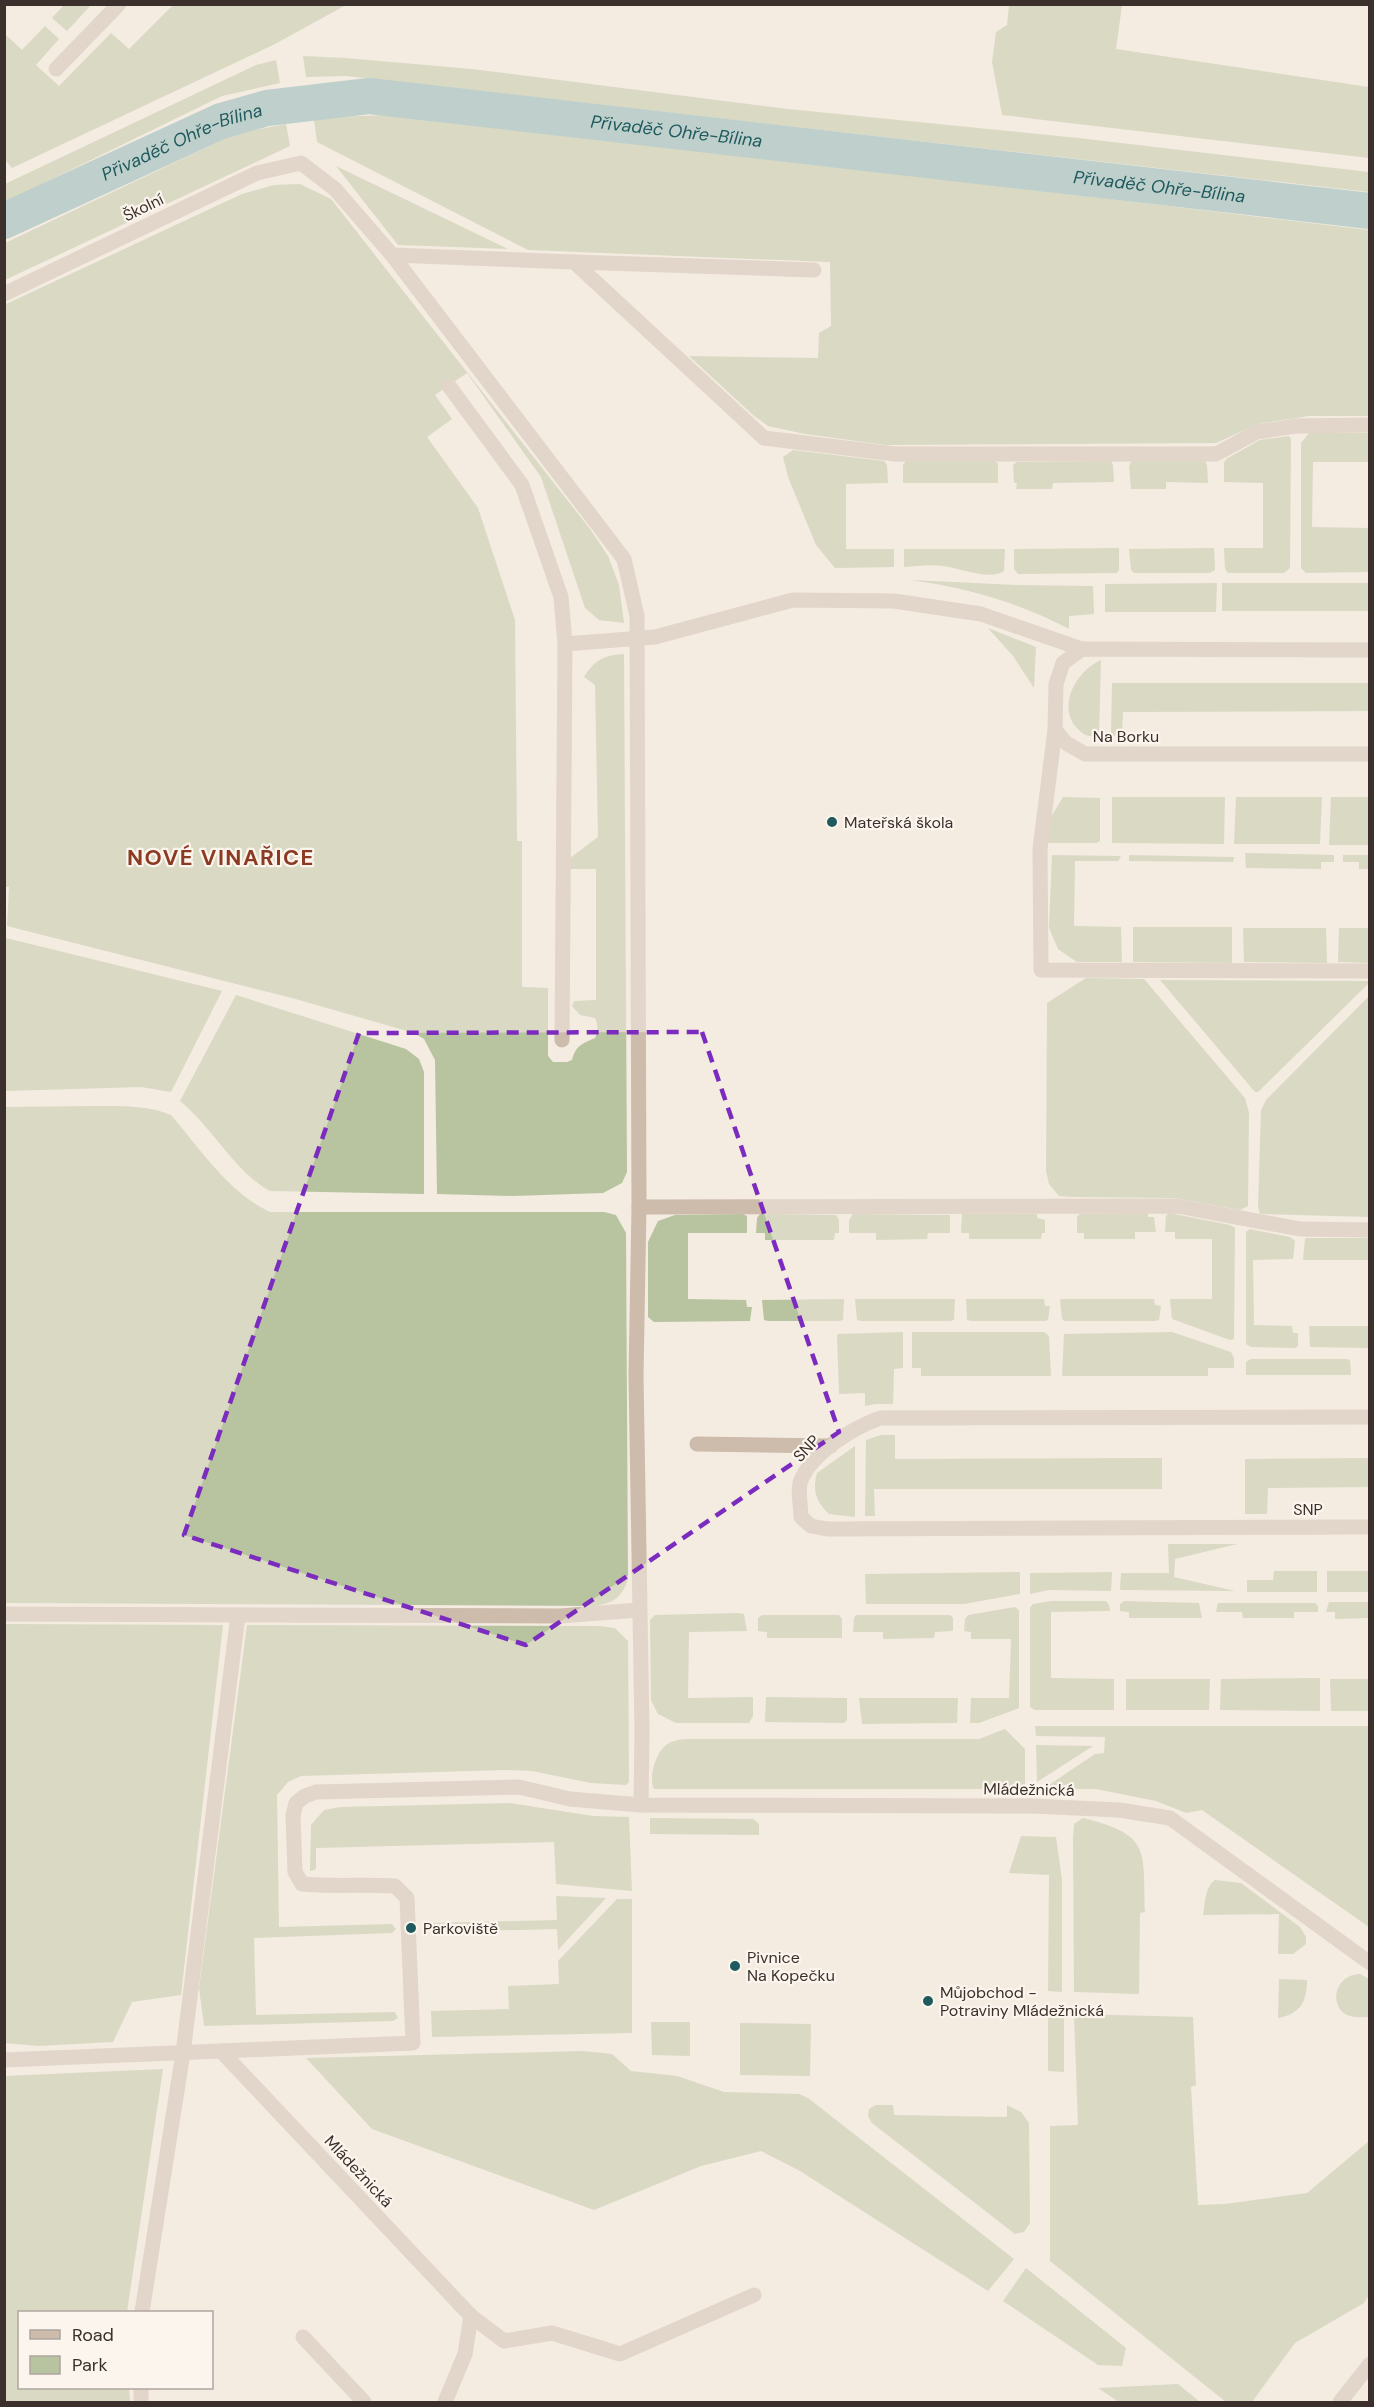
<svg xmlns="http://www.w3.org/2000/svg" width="1374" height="2407" font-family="'DM Sans',sans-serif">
<rect width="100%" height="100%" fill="#f4ebe1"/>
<!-- green -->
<g fill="#b8c4a0">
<polygon points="65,4 91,5 67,31 52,18"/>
<polygon points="173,5 346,5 275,44 12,168 5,160 5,34 22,50 45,26 59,39 36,65 59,86 111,33 129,49"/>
<polygon points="1009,5 1122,5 1116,49 1369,87 1369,158 1002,115 992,62 996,32 1007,25"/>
<polygon points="303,56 345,58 472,69 788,109 1078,138 1369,172 1369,192 346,76 306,77"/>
<polygon points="276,60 280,83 222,96 5,202 5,184 256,65"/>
<polygon points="395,115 694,146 1035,190 1369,230 1369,416 1309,416 1258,424 1216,443 886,445 805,434 768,426 753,415 689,356 818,358 819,333 831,326 830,262 528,250 317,142 314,120 326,117"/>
<polygon points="286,124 290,146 5,280 5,243 235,134"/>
<polygon points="336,166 508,249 398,245"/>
<path d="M300,184L331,199L590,529L608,556L619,585L624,623L599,620L585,608L541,477L467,373L435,395L452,419L427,437L478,508L515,620L517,841H522V987L548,988V1056L553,1062H567L572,1060C576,1045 582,1044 595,1038C598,1032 598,1024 595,1018L580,1015L572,1006L574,1001L596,1000V869H570V858L598,837L595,685L584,677C594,660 605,655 624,654L627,1172L622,1183L603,1193L513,1196L437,1194L435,1060L424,1039L414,1033L292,998L7,926L9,887H4V305L242,194L274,185Z"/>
<polygon points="1309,433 1369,433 1369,462 1313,462 1312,527 1369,528 1369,572 1306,573 1301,568 1301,443"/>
<polygon points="1289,436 1291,439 1290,568 1284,573 1228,573 1225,569 1224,548 1263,548 1263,483 1224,482 1224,463 1226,459 1260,440"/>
<polygon points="793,450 884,461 887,465 888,483 846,484 846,549 894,549 894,567 835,568 816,545 788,477 783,457"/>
<polygon points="906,461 995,461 998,464 998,483 903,483 903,465"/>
<polygon points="1111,461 1113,465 1114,482 1053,483 1052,489 1016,489 1017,483 1014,483 1013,465 1017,462"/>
<polygon points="1132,461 1205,461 1207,465 1208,483 1166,482 1166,489 1131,489 1129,466"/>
<polygon points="1119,548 1119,570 1117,573 1018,574 1014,569 1014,549"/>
<polygon points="1214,548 1215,570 1210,573 1134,573 1131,570 1129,549"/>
<path d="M904,549H1005L1004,571C988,581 961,568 943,566C931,564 917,566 904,567Z"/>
<path d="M910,580L1016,585L1093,586L1094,614L1069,616V629C1020,603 965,587 910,580Z"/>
<polygon points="1217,583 1216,612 1105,612 1105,584"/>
<rect x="1222" y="583" width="147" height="28"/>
<polygon points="988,628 1036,647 1034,688 1013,656"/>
<path d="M1101,660L1099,736C1090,737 1084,736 1078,729C1056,707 1076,671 1101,660Z"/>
<polygon points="1112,683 1369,683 1369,711 1123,712 1122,736 1111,736"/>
<polygon points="1063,797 1100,798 1100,841 1096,843 1047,843 1051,817"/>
<polygon points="1112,797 1225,797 1224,844 1112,843"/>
<polygon points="1236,797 1322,797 1320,844 1234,844"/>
<polygon points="1331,797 1369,797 1369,845 1329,845"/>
<polygon points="1245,853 1334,855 1334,862 1321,862 1321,869 1246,868"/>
<polygon points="1052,855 1121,856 1118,861 1075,861 1074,926 1121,927 1122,962 1077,962 1058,949 1049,928"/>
<polygon points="1129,855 1234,857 1233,862 1129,861"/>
<polygon points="1343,855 1369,855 1369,869 1359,869 1359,862 1343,862"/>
<polygon points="1133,927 1232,927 1232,963 1133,962"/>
<polygon points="1243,928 1326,928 1327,963 1244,962"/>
<polygon points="1339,928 1369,928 1369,963 1338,962"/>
<polygon points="6,938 222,991 171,1092 141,1087 5,1091"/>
<polygon points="1086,978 1144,979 1245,1098 1249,1113 1248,1206 1240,1210 1175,1198 1072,1197 1059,1196 1049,1184 1046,1171 1047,1003"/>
<polygon points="1160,980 1369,981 1370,982 1258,1092 1255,1092"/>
<path d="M236,995L406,1049L419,1059L424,1072V1194L270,1191C235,1172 213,1128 180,1101Z"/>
<polygon points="1369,996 1369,1217 1260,1214 1258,1207 1261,1110 1266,1100"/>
<path d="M95,1106C121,1106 147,1105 171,1115C201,1150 228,1192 270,1212H604L616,1215L626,1233L628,1579C622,1598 613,1603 594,1606L5,1603V1107Z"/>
<polygon points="1148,1213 1148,1217 1154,1217 1156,1232 1135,1232 1135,1239 1084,1239 1084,1233 1077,1233 1077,1217 1080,1214"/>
<polygon points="1169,1213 1230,1225 1235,1228 1234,1339 1230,1340 1172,1319 1170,1299 1212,1299 1212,1239 1175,1239 1175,1232 1165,1232 1166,1216"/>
<polygon points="743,1214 747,1216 747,1233 688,1233 688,1299 746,1300 747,1307 752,1307 750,1321 654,1322 648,1317 648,1242 658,1221 675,1215"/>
<polygon points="760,1214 836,1215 839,1220 839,1233 835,1233 834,1240 765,1240 765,1233 756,1233 757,1218"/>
<polygon points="853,1214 950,1215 950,1233 928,1233 927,1239 876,1240 876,1233 849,1233 849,1220"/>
<polygon points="962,1214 1037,1214 1037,1218 1045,1220 1045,1233 1042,1233 1041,1239 969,1239 969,1233 961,1233"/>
<polygon points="1250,1229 1290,1237 1295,1241 1293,1259 1253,1260 1254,1325 1292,1326 1293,1333 1298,1333 1298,1346 1295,1348 1251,1347 1246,1344 1246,1232"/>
<polygon points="1307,1238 1369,1238 1369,1260 1303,1260 1305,1239"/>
<polygon points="844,1299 843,1320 840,1321 768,1321 764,1320 762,1300"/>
<polygon points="855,1299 955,1299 954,1320 950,1321 861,1321 857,1320"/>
<polygon points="966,1299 1044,1299 1045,1306 1050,1306 1048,1320 1045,1321 971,1321 967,1320"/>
<polygon points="1060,1299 1154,1299 1155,1305 1161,1306 1159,1320 1155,1321 1065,1321 1062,1319"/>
<polygon points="1309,1326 1369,1326 1369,1348 1310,1347"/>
<polygon points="903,1332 903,1368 894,1369 893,1404 876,1404 865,1406 865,1393 839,1394 837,1336 838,1334"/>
<polygon points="912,1332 1044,1332 1049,1336 1051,1376 921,1376 921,1368 912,1368"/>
<polygon points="1172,1332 1231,1352 1234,1358 1234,1368 1208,1368 1208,1376 1062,1376 1064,1334"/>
<polygon points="1251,1359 1346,1359 1350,1360 1351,1375 1246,1375 1246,1362"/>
<polygon points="881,1435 895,1435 895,1459 1162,1458 1162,1489 874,1489 875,1516 865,1516 866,1440"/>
<path d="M855,1446V1517L829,1514C816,1502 812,1490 817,1473Z"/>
<polygon points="1369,1458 1369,1487 1268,1488 1267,1514 1245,1514 1245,1459"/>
<polygon points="1168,1544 1237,1544 1175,1559 1174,1577 1235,1591 1120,1590 1121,1573 1169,1573"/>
<polygon points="1274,1571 1317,1571 1317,1592 1247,1592 1247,1580 1273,1580"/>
<rect x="1327" y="1571" width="42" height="21"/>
<polygon points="1020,1572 1020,1594 964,1604 866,1604 865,1574"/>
<polygon points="1112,1572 1111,1591 1049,1590 1030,1594 1030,1573"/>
<polygon points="1051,1601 1106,1601 1109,1605 1110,1611 1051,1612 1051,1678 1114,1679 1114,1710 1035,1710 1030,1707 1030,1608 1033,1604"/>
<polygon points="1124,1601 1199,1603 1202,1618 1129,1618 1129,1612 1120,1611 1120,1604"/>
<polygon points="1329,1602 1369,1602 1369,1618 1335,1619 1335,1612 1326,1612"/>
<polygon points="1218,1603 1315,1603 1318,1606 1318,1612 1294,1612 1294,1618 1243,1618 1242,1612 1216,1612"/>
<polygon points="1015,1607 1019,1610 1019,1708 979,1723 970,1723 971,1698 1009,1698 1011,1639 971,1639 971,1632 964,1631 965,1619 968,1615"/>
<polygon points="739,1613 744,1614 747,1631 689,1632 688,1698 753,1697 753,1716 749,1723 676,1723 658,1714 651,1700 650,1620 655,1615"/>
<polygon points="762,1615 839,1615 842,1619 842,1638 767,1638 767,1632 758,1631 758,1618"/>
<polygon points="856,1615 950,1615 953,1618 953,1631 935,1632 934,1638 883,1639 883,1632 853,1632 854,1618"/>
<polygon points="5,1624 223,1625 181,1995 132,2002 113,2042 38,2046 5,2043"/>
<polygon points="247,1625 599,1626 615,1628 628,1641 629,1782 626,1785 591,1783 532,1771 505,1770 301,1776 288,1782 277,1795 279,1927 392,1924 396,1929 392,1933 254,1938 256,2015 395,2012 398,2018 393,2021 204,2026 199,1988"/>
<polygon points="1320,1678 1320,1711 1220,1710 1221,1679"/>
<polygon points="1126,1679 1210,1679 1209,1710 1126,1710"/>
<polygon points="1330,1679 1369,1679 1369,1711 1331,1711"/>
<polygon points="766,1697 847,1698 847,1720 844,1723 765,1722"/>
<polygon points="859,1698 958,1698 957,1723 862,1724"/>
<polygon points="1035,1726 1369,1726 1369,1927 1202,1810 1186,1813 1156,1801 1096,1789 1043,1789 1095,1754 1104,1753 1105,1737 1036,1736"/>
<path d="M1005,1729L1025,1749V1789H654C648,1777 656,1753 666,1745C671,1741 678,1740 684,1739H979Z"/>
<polygon points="1036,1745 1093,1746 1037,1782"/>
<polygon points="510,1803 593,1816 629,1817 632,1891 556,1884 554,1842 316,1848 316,1867 315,1870 310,1871 311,1825 324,1810 340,1807"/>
<polygon points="650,1818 753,1819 759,1824 759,1835 650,1834"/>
<path d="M1083,1818C1151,1835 1143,1849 1145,1912L1140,1913L1139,1994L1074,1992L1073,1840L1074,1824Z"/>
<polygon points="1021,1836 1056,1837 1062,1880 1062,1992 1048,1991 1049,1875 1009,1873"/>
<path d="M1215,1880L1241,1883L1300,1927L1306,1937V1944L1293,1954H1278L1279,1914L1203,1915C1205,1904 1205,1887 1215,1880Z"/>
<polygon points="556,1896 606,1898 558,1950 557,1929 431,1932 426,1928 430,1923 557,1920"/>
<polygon points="617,1899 632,1899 632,2033 432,2037 431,2011 509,2009 508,1986 559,1984 558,1961"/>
<path d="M1360,1974L1369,1979V2017C1364,2017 1356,2018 1350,2016C1329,2010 1332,1975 1360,1974Z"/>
<path d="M1279,1979L1307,1980C1307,2002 1300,2014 1278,2018Z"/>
<polygon points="1048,2013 1064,2014 1064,2072 1048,2071"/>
<polygon points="1074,2014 1193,2017 1196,2085 1191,2087 1198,2205 1224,2204 1307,2193 1369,2141 1369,2295 1364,2303 1295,2343 1252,2402 1226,2402 1050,2261 1050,2126 1078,2125"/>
<polygon points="651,2022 690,2022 690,2056 652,2055"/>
<polygon points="740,2023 811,2024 810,2076 740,2075"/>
<polygon points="583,2051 612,2054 631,2071 677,2076 724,2092 799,2094 808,2098 1014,2259 988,2291 800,2171 761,2151 701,2166 594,2210 372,2129 306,2058"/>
<polygon points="163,2069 127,2312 20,2312 20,2388 129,2388 130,2402 5,2402 5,2076"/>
<polygon points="876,2105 893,2105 894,2115 1007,2117 1007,2105 1021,2112 1029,2123 1030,2223 1024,2232 1015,2234 872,2123 868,2116 869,2109"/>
<polygon points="1026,2268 1126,2348 1122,2366 1098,2365 1003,2301"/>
<polygon points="1178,2384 1200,2402 1119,2402 1098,2388"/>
</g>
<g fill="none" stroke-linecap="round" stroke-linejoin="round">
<!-- canal -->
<path stroke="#7fb0b2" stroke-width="36" id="s1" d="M4,221L221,121L267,108L369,96L1370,211"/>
<!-- minor -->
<g stroke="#cdbbac" stroke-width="15">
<polyline points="56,69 119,4"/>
<polyline points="392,255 574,262 764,438 895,454 1216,454 1257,432 1296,426 1370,425"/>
<polyline points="574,262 814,270"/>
<polyline points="4,294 257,173 301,163 335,189 392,255 624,559 637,616 639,1207 636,1376 642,1731 641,1805"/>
<polyline points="449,386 522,485 561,597 565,644"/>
<polyline points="1370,650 1082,649 1063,663 1056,684 1055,730 1066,743 1085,754 1370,754"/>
<polyline points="1055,730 1040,849 1041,970 1370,971"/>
<polyline points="562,1040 565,644 655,637 793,600 894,601 981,614 1082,649"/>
<polyline points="639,1207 1177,1206 1300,1229 1370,1230"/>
<path d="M1370,1417L880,1418C853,1428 813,1452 801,1480C797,1489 801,1507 801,1517L811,1526L827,1529L1370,1527"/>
<polyline points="697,1444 831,1446"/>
<polyline points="4,1614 560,1616 639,1610"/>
<path d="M221,2051L413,2043L407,1898L395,1886C364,1884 333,1887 302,1884L295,1872L293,1816L296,1803L305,1796L316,1792L519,1787L570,1799L641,1805L1032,1806L1119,1810L1170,1818L1370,1963"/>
<polyline points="4,2060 221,2051 471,2316 504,2341 552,2333 620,2354 754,2295"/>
<polyline points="142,2312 183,2053 238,1615"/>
<polyline points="303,2337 364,2402"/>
<polyline points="141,2402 141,2388"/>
<polyline points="445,2402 465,2354 471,2316"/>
<polyline points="1340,2402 1370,2364"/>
</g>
</g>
<!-- marked area -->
<path d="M0 0H1374V2407H0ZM702,1032L839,1432L526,1645L184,1535L359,1033Z" fill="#f4ebe1" fill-opacity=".55" fill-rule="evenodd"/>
<path fill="none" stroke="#7b2cbf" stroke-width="4.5" stroke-dasharray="12 8" stroke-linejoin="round" d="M702,1032L839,1432L526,1645L184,1535L359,1033Z"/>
<!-- markers -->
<g fill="#1f5a5e" stroke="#fbf5ee" stroke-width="2">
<circle cx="832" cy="822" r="6"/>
<circle cx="411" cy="1928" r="6"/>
<circle cx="735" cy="1966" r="6"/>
<circle cx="928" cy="2001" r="6"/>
</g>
<g text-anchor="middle" stroke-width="4.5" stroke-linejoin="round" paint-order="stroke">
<!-- street labels -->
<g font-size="16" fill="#3b302b" stroke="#fbf5ee">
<text transform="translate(143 207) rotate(-26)" y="6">Školní</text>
<text x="1126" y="742">Na Borku</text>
<text transform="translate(806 1448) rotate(-47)" y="6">SNP</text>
<text x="1308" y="1515">SNP</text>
<text transform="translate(1029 1789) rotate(1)" y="6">Mládežnická</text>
<text transform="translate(359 2171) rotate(47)" y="6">Mládežnická</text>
</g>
<!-- poi labels -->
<g font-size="16" fill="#3b302b" stroke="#fbf5ee" text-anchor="start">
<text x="844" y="828">Mateřská škola</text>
<text x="423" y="1934">Parkoviště</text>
<text x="747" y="1963">Pivnice<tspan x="747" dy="18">Na Kopečku</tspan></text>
<text x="940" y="1998">Můjobchod -<tspan x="940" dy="18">Potraviny Mládežnická</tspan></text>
</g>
<!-- water labels -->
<g font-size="18" font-style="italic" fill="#1f5a5e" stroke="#fbf5ee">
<text dy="6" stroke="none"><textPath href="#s1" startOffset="699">Přivaděč Ohře-Bílina</textPath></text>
<text dy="6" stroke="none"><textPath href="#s1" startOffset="195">Přivaděč Ohře-Bílina</textPath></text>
<text dy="6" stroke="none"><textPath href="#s1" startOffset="1185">Přivaděč Ohře-Bílina</textPath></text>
</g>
<!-- district labels -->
<g font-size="22" font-weight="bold" letter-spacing="1.5" fill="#8c3b22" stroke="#fbf5ee">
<text x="221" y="865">NOVÉ VINAŘICE</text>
</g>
</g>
<!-- border -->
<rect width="1374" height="2407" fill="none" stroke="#3b302b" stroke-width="12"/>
<!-- legend -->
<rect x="18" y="2311" width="195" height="78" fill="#fbf5ee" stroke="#aea6a0" stroke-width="1.5"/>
<rect x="30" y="2330" width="30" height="9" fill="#cdbbac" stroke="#aea6a0" stroke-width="1.5"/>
<text x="72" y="2341" font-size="18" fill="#3b302b">Road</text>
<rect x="30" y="2356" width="30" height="18" fill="#b8c4a0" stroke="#aea6a0" stroke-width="1.5"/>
<text x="72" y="2371" font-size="18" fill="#3b302b">Park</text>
</svg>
